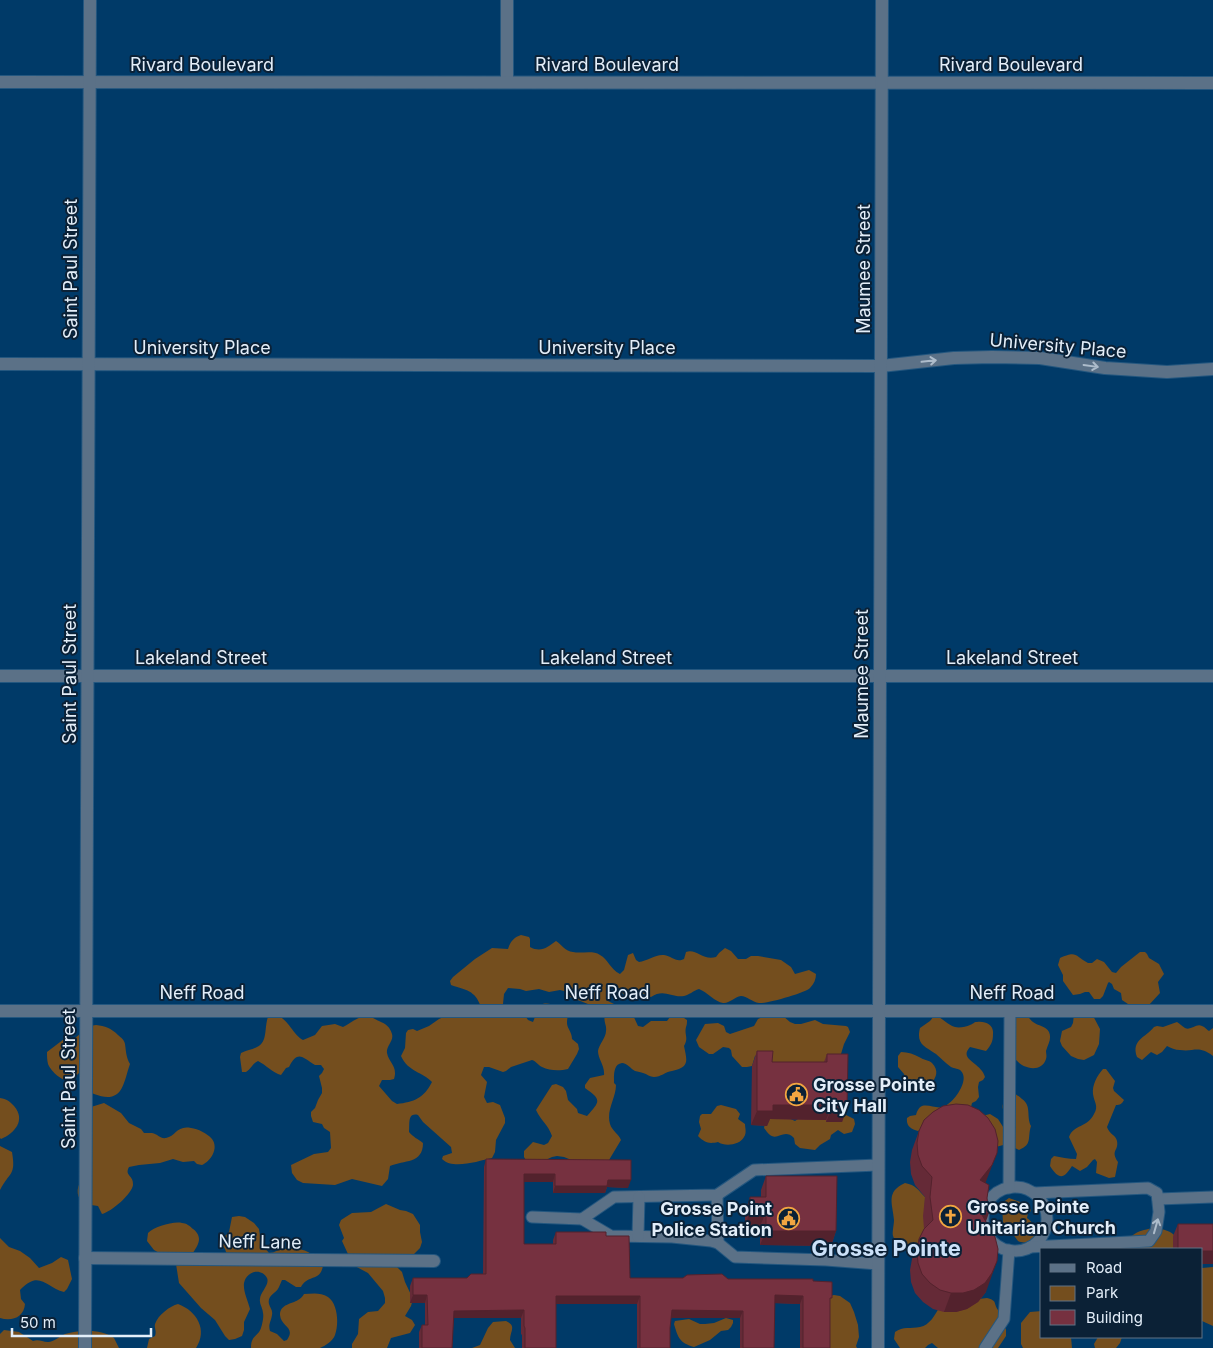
<svg xmlns="http://www.w3.org/2000/svg" width="1213" height="1348" font-family="Inter,sans-serif">
<rect width="100%" height="100%" fill="#003a68"/>
<!-- green -->
<g fill="#744e1e">
<path d="M521,935L529,937L530,939V947C541,953 548,947 556,941C562,945 565,951 573,952C581,954 593,950 600,955C608,959 610,969 620,974L624,970L628,955L633,953L636,960L639,962C647,961 656,954 664,955C672,956 676,963 684,959L686,952C696,948 703,961 716,957L719,953L725,948L731,951L738,959H746L751,956H758L781,960L791,967L795,974L809,970L816,974C816,979 814,984 810,988C805,993 766,1004 759,1003C752,1002 747,996 741,996C734,997 729,1004 723,1003C715,1002 707,992 699,989C693,991 689,995 684,996C671,998 664,988 651,997C645,996 641,991 636,991L634,996L630,999C621,995 621,988 614,985L609,990L606,1000L632,1013L638,1026L643,1027L651,1021H667L670,1017L672,1010L687,1020C687,1022 687,1025 686,1027C684,1035 689,1037 684,1046C687,1061 690,1067 672,1071C665,1072 661,1077 654,1077C650,1077 647,1074 643,1073C641,1072 638,1072 635,1071C631,1069 627,1063 622,1063C613,1064 614,1076 614,1083L616,1085C616,1098 606,1110 610,1124C612,1131 619,1134 621,1140L609,1160L584,1165L564,1157L557,1156L552,1157L535,1165L527,1162L524,1157V1151L533,1142L544,1145L548,1143L552,1136C548,1124 541,1121 536,1110L552,1085L556,1084L563,1087L566,1091L568,1100L577,1109L578,1113L587,1116C600,1101 602,1100 585,1088V1085L590,1078L604,1075C605,1066 598,1059 598,1051C599,1044 606,1038 606,1031C607,1025 603,1022 605,1015L590,1007L588,1004L570,997L564,991L560,990L549,992L539,989L526,991L520,989L508,988L504,994L503,1004L526,1017L528,1020L533,1022C535,1018 535,1014 537,1010C542,997 558,1007 567,1010C569,1015 567,1017 567,1023C567,1028 572,1032 572,1039L578,1044L579,1049L577,1054L568,1069C560,1071 550,1071 542,1067C538,1065 536,1061 532,1060L511,1067L506,1071L503,1072L489,1067H484L481,1075L487,1082L484,1097L487,1103L493,1102L500,1105L505,1118V1123L496,1140L495,1152L492,1158C478,1161 453,1170 442,1159L443,1156L452,1153L451,1147L423,1122L418,1115C407,1112 410,1125 409,1132C413,1137 418,1139 423,1143C423,1164 404,1160 390,1166L388,1179L382,1186L352,1179L335,1185L303,1183L297,1180L292,1173L291,1165L314,1154L328,1152L331,1148L330,1132L324,1128L322,1124L313,1122L311,1116V1112L315,1108L318,1100L322,1093V1088L319,1076L322,1073L324,1069L321,1065H315C303,1058 298,1049 289,1067L286,1068L281,1075C273,1073 266,1065 258,1061C253,1063 251,1069 246,1072H242L240,1057L241,1053C247,1050 252,1050 257,1047C268,1042 264,1028 268,1017C285,1009 291,1034 303,1040L315,1035L322,1026L335,1024L343,1027C350,1024 359,1015 368,1016C371,1016 376,1020 379,1021C386,1024 390,1027 392,1034C394,1041 386,1046 387,1053C389,1063 398,1066 394,1079L390,1080H382L379,1086L392,1101L397,1104C414,1102 424,1098 432,1082C423,1072 408,1072 401,1056L405,1048L406,1033L408,1030L413,1029L417,1031L429,1026L439,1019L448,1015L481,1007C475,990 466,990 451,985L450,981L453,977L475,959L492,948L508,949C510,942 514,937 521,935Z"/>
<path d="M1140,952H1145L1147,954L1149,958L1159,964L1164,974L1158,982L1160,993L1148,1006L1137,1010L1122,1000L1121,993L1114,989L1112,984L1109,982L1108,983L1103,996L1100,999H1094L1089,992H1085L1080,994L1073,995L1063,981V975L1058,965L1060,958C1077,950 1075,956 1088,963H1092L1097,959L1104,962L1112,972L1116,973L1121,967Z"/>
<polygon points="1091,1012 1100,1029 1099,1044 1094,1055 1084,1060 1078,1059 1071,1056 1062,1046 1060,1041 1062,1031 1071,1027 1073,1023 1074,1014"/>
<path d="M1025,1013C1028,1016 1030,1020 1033,1022C1038,1026 1046,1026 1049,1032C1052,1039 1048,1044 1046,1051C1046,1053 1047,1056 1046,1059C1041,1075 1017,1068 1013,1054C1011,1048 1013,1023 1013,1015Z"/>
<polygon points="765,1016 783,1016 790,1022 795,1024 801,1024 815,1020 823,1024 846,1026 848,1027 850,1032 844,1044 841,1054 835,1059 791,1075 759,1054 755,1056 752,1066 747,1067 742,1067 732,1056 731,1050 729,1048 723,1047 713,1054 709,1054 699,1047 696,1040 705,1024 718,1023 724,1026 726,1032 730,1034 754,1026 758,1019"/>
<path d="M934,1016C943,1017 947,1025 955,1027C959,1028 966,1027 970,1025C974,1024 973,1022 977,1022C986,1021 994,1025 993,1034C993,1042 991,1045 986,1051L970,1047C958,1060 981,1062 985,1077L983,1080L979,1082L978,1087L979,1097L976,1101L972,1103L971,1107L977,1114L986,1115L990,1114L998,1119L1007,1133L1012,1134C1014,1131 1016,1129 1015,1126C1015,1124 1012,1121 1010,1119C1000,1109 1000,1104 1011,1094C1016,1094 1018,1095 1022,1099C1032,1106 1026,1116 1031,1126C1027,1138 1033,1144 1019,1150L1007,1144L992,1148L921,1129L918,1131C911,1129 906,1126 907,1118L910,1116L916,1115C917,1112 918,1108 922,1106C930,1104 938,1110 945,1106C954,1102 970,1080 961,1071C959,1068 954,1069 951,1067C945,1063 941,1058 936,1054C924,1046 916,1044 920,1028L930,1021Z"/>
<path d="M1177,1022C1180,1024 1182,1026 1185,1028C1191,1031 1196,1023 1202,1026C1205,1027 1207,1030 1209,1031L1213,1028V1056C1198,1045 1195,1052 1180,1050C1175,1050 1171,1048 1167,1046L1162,1052L1157,1055L1151,1052L1142,1060L1137,1057C1131,1040 1145,1038 1154,1027L1157,1026L1163,1027Z"/>
<path d="M96,1025C105,1026 111,1028 118,1035C121,1038 124,1039 125,1044C126,1051 126,1057 130,1064C127,1072 125,1084 120,1091C111,1103 94,1094 83,1089L81,1075L79,1073C76,1076 73,1079 69,1080C62,1082 50,1070 48,1064C47,1060 47,1056 47,1052L64,1039L75,1038L90,1026Z"/>
<path d="M901,1052C908,1052 914,1054 921,1058C924,1060 929,1060 932,1063C939,1070 937,1078 930,1084H926L918,1079L913,1082L909,1083L906,1081L904,1074L898,1067V1056Z"/>
<path d="M1103,1069H1106L1115,1081L1113,1088L1114,1091L1124,1100C1122,1104 1120,1105 1116,1105L1107,1127C1109,1134 1116,1135 1117,1141C1119,1151 1110,1150 1118,1162L1115,1177L1109,1178L1096,1173L1097,1162L1095,1159L1093,1160L1087,1167L1080,1171L1072,1166C1064,1179 1059,1180 1050,1166L1051,1159L1054,1156C1061,1157 1068,1159 1076,1159L1077,1154L1069,1137C1074,1124 1087,1128 1094,1114C1099,1106 1094,1102 1093,1094C1092,1085 1097,1076 1103,1069Z"/>
<path d="M0,1098C7,1099 9,1101 14,1106C26,1120 15,1133 1,1139L0,1138Z"/>
<path d="M104,1103L121,1113L129,1123L141,1129L144,1133C146,1133 149,1133 152,1133C158,1134 160,1139 166,1138C176,1136 177,1125 191,1128C198,1129 207,1133 212,1139C219,1148 211,1161 202,1165L197,1164L194,1161L183,1162L173,1159L160,1163L139,1165L129,1167C124,1176 134,1175 133,1185C132,1194 111,1212 102,1214L98,1206C94,1205 88,1205 85,1203C76,1199 76,1188 81,1181C85,1177 90,1174 92,1168L91,1107Z"/>
<path d="M721,1105L736,1109L740,1114L738,1119L745,1124C745,1128 747,1133 744,1137C740,1145 725,1147 718,1142C709,1144 705,1143 698,1136L701,1129L699,1122L700,1116L702,1114H711L717,1106Z"/>
<path d="M846,1115L854,1119L855,1124L852,1132L844,1134L838,1130L831,1135L830,1139L820,1145L815,1150L800,1148L795,1144L794,1138C784,1128 778,1141 770,1135C767,1133 766,1130 764,1128L766,1119L788,1118L795,1121L801,1117H837Z"/>
<path d="M0,1146L12,1152C16,1176 10,1171 0,1190Z"/>
<path d="M905,1183C916,1185 918,1190 925,1197L924,1243L914,1249L907,1250C903,1247 895,1242 893,1236C892,1232 894,1225 894,1220C893,1204 885,1192 905,1183Z"/>
<path d="M1009,1198L1023,1203L1030,1208L1031,1211L1028,1213L1027,1218C1032,1222 1037,1228 1038,1235C1032,1240 1026,1245 1018,1241L1006,1225L1003,1224L1002,1203Z"/>
<polygon points="386,1204 400,1210 406,1211 413,1214 420,1225 420,1232 422,1242 420,1248 410,1258 396,1266 402,1272 405,1282 413,1299 411,1306 405,1316 412,1320 415,1325 410,1333 391,1338 387,1348 352,1348 352,1344 358,1334 359,1319 368,1312 378,1311 385,1303 385,1298 383,1291 368,1273 353,1265 342,1241 344,1238 339,1225 341,1220 352,1213 371,1212"/>
<path d="M239,1216L245,1217L254,1223L259,1229L261,1243L269,1253C275,1253 278,1249 284,1249C302,1247 311,1251 323,1265C321,1282 308,1274 301,1287H296L285,1280H282C281,1282 280,1285 279,1287C276,1294 267,1295 269,1304C270,1308 273,1310 272,1315C271,1322 268,1324 270,1331L277,1334L284,1341L287,1340C296,1327 281,1327 280,1315C280,1304 292,1304 298,1300C300,1299 303,1296 304,1294C312,1294 320,1292 328,1297C338,1304 339,1324 335,1335C333,1341 325,1346 320,1348H251C251,1335 258,1337 261,1328C262,1325 264,1317 263,1313C263,1308 259,1304 260,1299C260,1292 270,1285 267,1278C262,1268 247,1270 244,1283C243,1291 248,1301 250,1309L244,1322V1330L242,1336L235,1339L229,1340L225,1336L215,1320L201,1308L179,1283L176,1264L170,1259L154,1250L147,1241L148,1233C154,1227 173,1221 182,1223C186,1223 190,1226 193,1229C196,1231 199,1235 199,1239C199,1244 195,1250 192,1254L227,1255L225,1249L222,1245V1239L229,1232L232,1217Z"/>
<path d="M1155,1228C1172,1230 1176,1235 1184,1249H1123C1128,1234 1139,1230 1155,1228Z"/>
<path d="M0,1238L9,1247L20,1251L30,1258L39,1268L52,1263L61,1257L68,1260L72,1279L67,1289L64,1292C46,1288 40,1269 20,1290L21,1299L25,1304C24,1317 12,1322 0,1318Z"/>
<polygon points="1213,1267 1213,1326 1202,1321 1202,1268"/>
<polygon points="834,1295 840,1296 850,1303 854,1312 858,1325 859,1337 856,1346 857,1348 822,1348 822,1298"/>
<path d="M987,1298C998,1301 993,1303 998,1310C999,1313 1001,1314 1003,1316V1326L1006,1329V1336L998,1348H938L932,1343L928,1345L925,1348H900L894,1339L895,1332C903,1326 911,1329 920,1327C930,1325 935,1315 940,1306L970,1300Z"/>
<path d="M178,1304C197,1311 208,1330 196,1348H147L149,1339L155,1336C157,1331 154,1328 155,1324C158,1315 170,1306 178,1304Z"/>
<polygon points="1042,1311 1042,1337 1071,1337 1072,1348 1023,1348 1021,1344 1021,1323 1030,1312"/>
<path d="M726,1318L733,1320V1323L731,1327L728,1330L721,1331L710,1340L694,1347C680,1343 678,1338 674,1324L675,1321L689,1319L700,1324H705L714,1323Z"/>
<path d="M506,1321C517,1326 510,1331 510,1340L515,1348H472L480,1345L488,1328L493,1322Z"/>
<path d="M4,1330L19,1332L33,1341C39,1339 42,1342 48,1342C54,1342 60,1336 65,1334C80,1329 102,1329 114,1338L119,1348H0V1334Z"/>
<polygon points="1098,1337 1122,1337 1120,1343 1116,1348 1095,1348 1094,1344"/>
</g>
<g fill="none" stroke-linecap="round" stroke-linejoin="round">
<defs>
<g id="service">
<circle cx="1015" cy="1219" r="32"/>
<polyline points="1009,1188 1010,1011"/>
<polyline points="717,1195 718,1243"/>
<polyline points="1158,1199 1213,1197"/>
<polyline points="532,1217 582,1219 611,1236 672,1237 711,1241 718,1243 735,1257 826,1260 878,1264"/>
<polyline points="582,1219 614,1197 717,1195 754,1170 878,1165"/>
<polyline points="638,1236 639,1197"/>
<polyline points="1030,1247 1149,1241 1156,1231 1159,1212 1157,1193 1148,1188 1034,1193"/>
<polyline points="985,1348 1004,1319 1009,1250"/>
</g>
<g id="minor">
<polyline points="507,0 507,82"/>
<polyline points="0,82 1213,83"/>
<polyline points="0,364 881,366 954,358 992,357 1040,358 1105,368 1167,372 1213,369"/>
<polyline points="0,676 1213,676"/>
<polyline points="0,1011 1213,1011"/>
<polyline points="85,1258 434,1261"/>
<polyline points="85,1348 90,0"/>
<polyline points="878,1348 882,0"/>
</g>
</defs>
<!-- service casing -->
<use href="#service" stroke="#24577f" stroke-width="13"/>
<!-- minor casing -->
<use href="#minor" stroke="#24577f" stroke-width="14"/>
<!-- service -->
<use href="#service" stroke="#5b7187" stroke-width="11"/>
<!-- minor -->
<use href="#minor" stroke="#5b7187" stroke-width="12"/>
</g>
<!-- wall -->
<g fill="#652a37">
<polygon points="757,1051 772,1062 824,1062 827,1054 847,1108 842,1122 826,1122 826,1120 770,1119 767,1126 751,1125 752,1066"/>
<polygon points="919,1131 986,1183 987,1198 985,1222 986,1292 978,1302 967,1309 956,1312 944,1312 933,1309 923,1302 915,1293 911,1282 910,1270 912,1259 919,1239 924,1229 923,1216 925,1197 915,1185 911,1174 910,1162 912,1150"/>
<polygon points="486,1159 628,1188 607,1187 605,1193 553,1193 553,1182 524,1182 524,1244 553,1244 553,1240 556,1232 606,1236 630,1278 728,1279 813,1281 830,1303 830,1348 800,1348 800,1304 774,1303 774,1348 740,1348 740,1318 671,1318 670,1328 670,1348 637,1348 637,1304 556,1304 556,1348 522,1348 522,1335 521,1334 521,1318 453,1318 452,1348 419,1348 419,1332 422,1325 425,1325 425,1303 410,1303 410,1286 413,1278 467,1278 483,1274 484,1167"/>
<polygon points="766,1176 836,1231 831,1246 760,1245 760,1226 745,1226 745,1212 750,1197 761,1197 761,1190"/>
<polygon points="1178,1224 1213,1224 1213,1264 1202,1264 1202,1249 1173,1249 1173,1236"/>
</g>
<!-- shaded-wall -->
<g fill="#53222d">
<polygon points="773,1105 832,1105 826,1120 770,1119 767,1126 751,1125 757,1111"/>
<polygon points="832,1108 847,1108 842,1122 826,1122"/>
<polygon points="997,1153 985,1184 980,1180"/>
<polygon points="524,1174 555,1174 553,1182 521,1182"/>
<polygon points="608,1180 631,1180 628,1188 607,1187 605,1193 553,1193 555,1186"/>
<polygon points="750,1212 766,1212 760,1226 745,1226"/>
<polygon points="989,1213 982,1232 982,1215"/>
<polygon points="766,1231 836,1231 831,1246 760,1245"/>
<rect x="1202" y="1251" width="11" height="13"/>
<polygon points="997,1261 986,1292 978,1302 967,1309 956,1312 944,1312 951,1293"/>
<polygon points="413,1295 427,1295 425,1303 410,1303"/>
<polygon points="775,1295 803,1296 800,1304 772,1303"/>
<polygon points="556,1296 640,1296 637,1304 553,1304"/>
<polygon points="524,1310 521,1318 451,1318 454,1311"/>
<polygon points="672,1310 743,1311 740,1318 670,1318"/>
</g>
<!-- building -->
<g fill="#763140" stroke="#53222d">
<polygon points="757,1051 773,1051 772,1062 827,1062 827,1054 848,1054 847,1108 832,1108 832,1105 773,1105 773,1111 757,1111"/>
<polygon points="956,1104 968,1105 979,1110 988,1118 995,1129 998,1141 997,1153 992,1165 980,1180 989,1185 987,1198 989,1213 982,1215 995,1237 998,1249 997,1261 992,1273 985,1283 974,1290 963,1293 951,1293 940,1290 930,1283 922,1274 918,1263 917,1251 919,1239 924,1229 933,1220 930,1197 932,1177 922,1166 918,1155 917,1143 919,1131 924,1120 933,1112 943,1106"/>
<polygon points="486,1159 631,1160 631,1180 608,1180 607,1186 555,1186 555,1174 524,1174 524,1244 556,1244 556,1232 606,1232 606,1236 629,1236 630,1278 683,1278 687,1275 722,1274 728,1279 813,1279 813,1281 832,1282 832,1298 830,1298 830,1348 803,1348 803,1296 775,1295 774,1348 743,1348 743,1311 672,1310 670,1328 670,1348 640,1348 640,1296 556,1296 556,1348 525,1348 525,1328 524,1326 524,1310 454,1311 452,1348 422,1348 422,1325 428,1325 427,1295 413,1295 413,1278 467,1278 471,1274 486,1274"/>
<polygon points="766,1176 837,1176 836,1231 766,1231 766,1212 750,1212 750,1197 766,1197"/>
<polygon points="1178,1224 1213,1224 1213,1251 1202,1251 1202,1249 1178,1249"/>
</g>
<!-- one-way arrows -->
<defs><path id="oneway-shaft" d="M-6 0H5M1.5-3L5.5 0L1.5 3" fill="none" stroke-width="1.6" stroke-linecap="round" stroke-linejoin="round" transform="scale(1.25)"/></defs>
<g stroke="#adbccb">
<use href="#oneway-shaft" transform="translate(929 361) rotate(-6)"/>
<use href="#oneway-shaft" transform="translate(1091 366) rotate(8)"/>
<use href="#oneway-shaft" transform="translate(1156 1226) rotate(-74)"/>
</g>
<!-- icons -->
<defs>
<symbol id="civic-ring" viewBox="-11 -11 22 22"><circle r="9.5" fill="#0b2136" stroke="#f2a541" stroke-width="1.5"/><path d="M-.6-6.5H3V-4.5H.6V-3L4-1V1h2V6H-6V1h2V-1L-.6-3ZM-1.2 2.5V6h2.4V2.5Z" fill="#f2a541"/></symbol>
<symbol id="church-ring" viewBox="-11 -11 22 22"><circle r="9.5" fill="#0b2136" stroke="#f2a541" stroke-width="1.5"/><path d="M-1.2-6h2.4v3.5h3.3v2.4h-3.3V6h-2.4V-.1h-3.3v-2.4h3.3Z" fill="#f2a541"/></symbol>
</defs>
<g fill-rule="evenodd">
<use href="#civic-ring" x="784" y="1082" width="25" height="25"/>
<use href="#church-ring" x="938" y="1204" width="25" height="25"/>
<use href="#civic-ring" x="776" y="1206" width="25" height="25"/>
</g>
<g text-anchor="middle" stroke-width="4" stroke-linejoin="round" paint-order="stroke">
<!-- street labels -->
<g font-size="18" fill="#e3eef9" stroke="#0b2136">
<text x="202" y="71">Rivard Boulevard</text>
<text x="607" y="71">Rivard Boulevard</text>
<text x="1011" y="71">Rivard Boulevard</text>
<text transform="translate(71 269) rotate(-90)" y="6">Saint Paul Street</text>
<text transform="translate(864 269) rotate(-90)" y="6">Maumee Street</text>
<text transform="translate(1058 346) rotate(5)" y="6">University Place</text>
<text x="202" y="354">University Place</text>
<text x="607" y="354">University Place</text>
<text x="201" y="664">Lakeland Street</text>
<text x="606" y="664">Lakeland Street</text>
<text x="1012" y="664">Lakeland Street</text>
<text transform="translate(70 674) rotate(-90)" y="6">Saint Paul Street</text>
<text transform="translate(862 674) rotate(-90)" y="6">Maumee Street</text>
<text x="202" y="999">Neff Road</text>
<text x="607" y="999">Neff Road</text>
<text x="1012" y="999">Neff Road</text>
<text transform="translate(69 1079) rotate(-90)" y="6">Saint Paul Street</text>
<text transform="translate(260 1242) rotate(1)" y="6">Neff Lane</text>
</g>
<!-- poi labels -->
<g font-size="18" font-weight="bold" fill="#e3eef9" stroke="#0b2136" text-anchor="start">
<text x="813" y="1091">Grosse Pointe<tspan x="813" dy="21">City Hall</tspan></text>
<text x="967" y="1213">Grosse Pointe<tspan x="967" dy="21">Unitarian Church</tspan></text>
<text x="772" y="1215" text-anchor="end">Grosse Point<tspan x="772" dy="21">Police Station</tspan></text>
</g>
<!-- district labels -->
<g font-size="22" font-weight="bold" fill="#cce1f8" stroke="#0b2136">
<text x="886" y="1256">Grosse Pointe</text>
</g>
</g>
<!-- legend -->
<rect x="1040" y="1248" width="162" height="90" fill="#0b2136" stroke="#617384"/>
<rect x="1050" y="1264" width="25" height="8" fill="#5b7187" stroke="#617384"/>
<text x="1086" y="1273" font-size="15" fill="#e3eef9">Road</text>
<rect x="1050" y="1286" width="25" height="15" fill="#744e1e" stroke="#617384"/>
<text x="1086" y="1298" font-size="15" fill="#e3eef9">Park</text>
<rect x="1050" y="1310" width="25" height="15" fill="#763140" stroke="#617384"/>
<text x="1086" y="1323" font-size="15" fill="#e3eef9">Building</text>
<!-- scale -->
<path d="M12 1328v8h139v-8" fill="none" stroke="#e3eef9" stroke-width="2.5"/>
<text x="20" y="1328" font-size="15" fill="#e3eef9" stroke="#0b2136" stroke-width="4" paint-order="stroke">50 m</text>
</svg>
